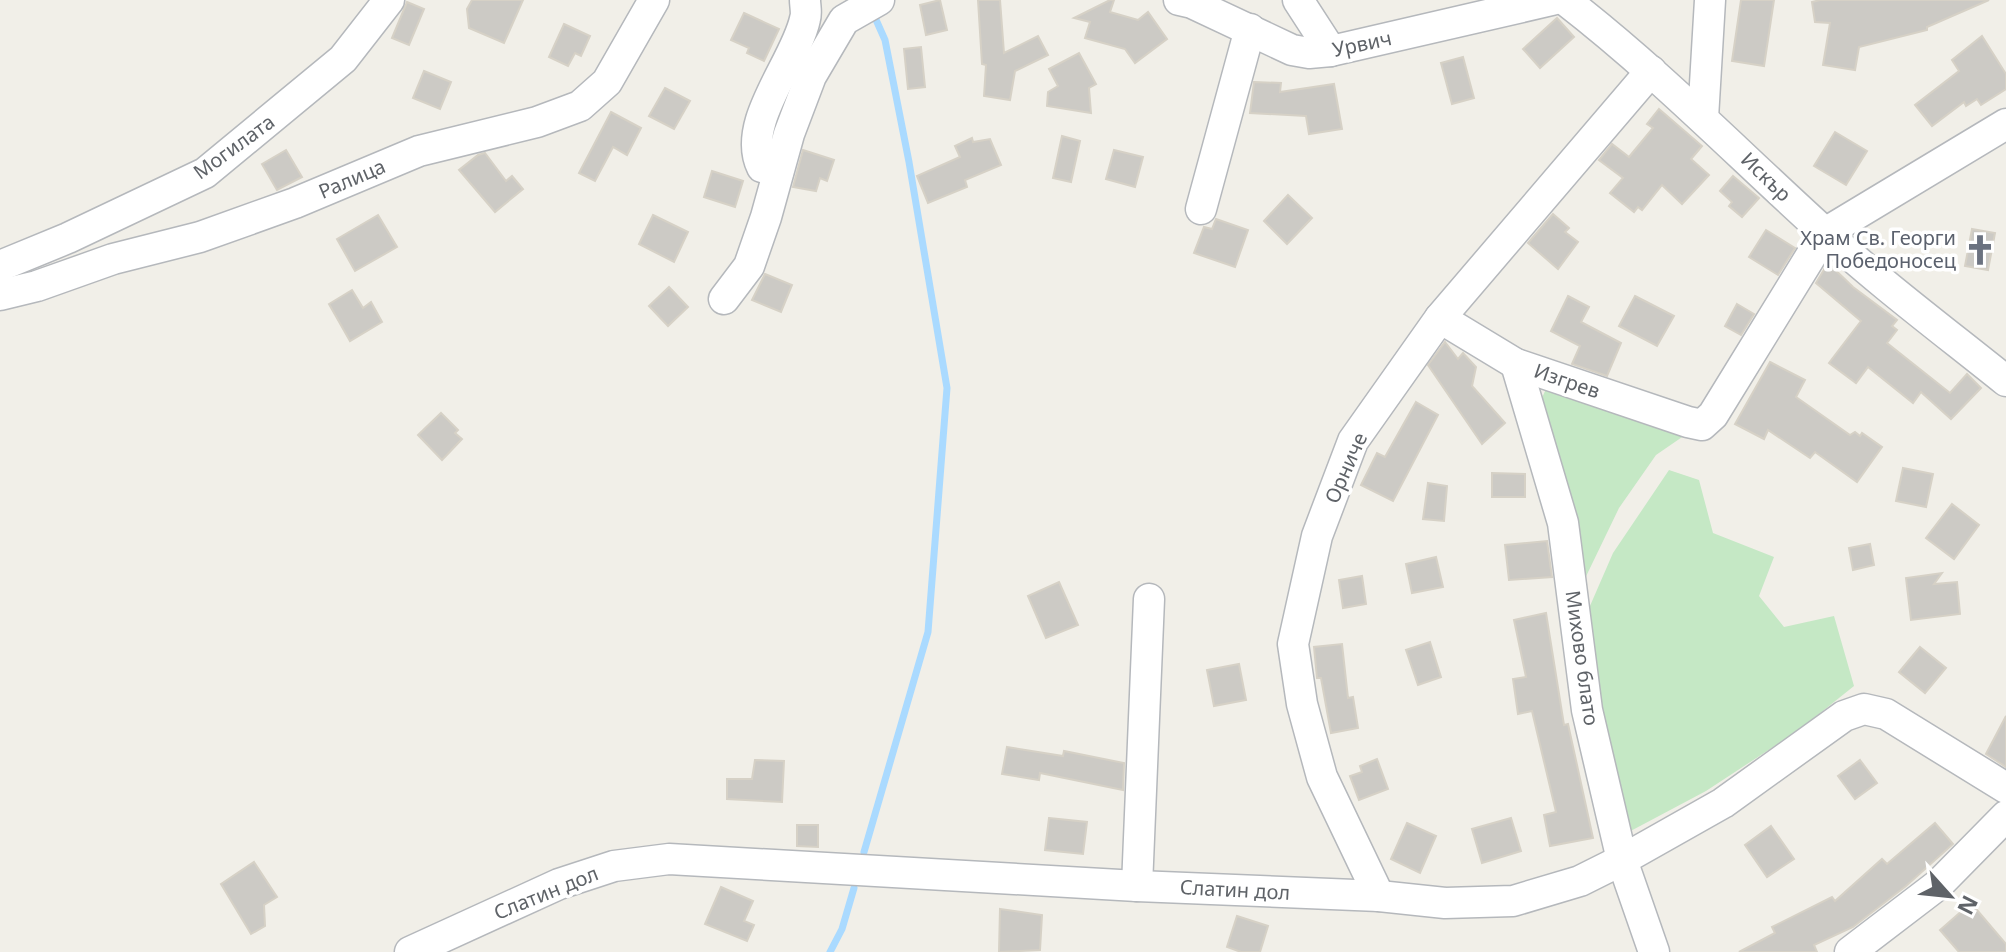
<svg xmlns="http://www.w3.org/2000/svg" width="2006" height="952" font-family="'Noto Sans',sans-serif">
<rect width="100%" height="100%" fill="#f1efe8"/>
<!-- green -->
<g fill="#c5e8c5">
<polygon points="1546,389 1688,433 1656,455 1619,508 1578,593 1536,411"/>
<polygon points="1669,470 1699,480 1713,533 1774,557 1759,596 1784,627 1834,616 1854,686 1799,730 1706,791 1625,834 1583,622 1613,553"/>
</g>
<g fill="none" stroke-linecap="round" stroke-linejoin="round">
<!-- stream -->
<g stroke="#aadaff" stroke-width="7">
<polyline points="864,852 928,632 947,388 909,162 885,40 873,13"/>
<polyline points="830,952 842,929 854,888"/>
</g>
</g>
<!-- building -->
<g fill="#cccac5" stroke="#d6d1c6" stroke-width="2">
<polygon points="472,0 523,0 504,43 469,28 467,9"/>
<polygon points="940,0 947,30 926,35 920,5"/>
<polygon points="978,0 1000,0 1004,53 1038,36 1048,55 1015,71 1010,100 984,96 986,65 982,64"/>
<polygon points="1110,0 1114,0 1110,12 1138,20 1148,12 1167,39 1135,63 1125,49 1085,38 1090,22 1074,18"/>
<polygon points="1741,0 1774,0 1764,66 1732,61"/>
<polygon points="1820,0 1989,0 1927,27 1927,30 1859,47 1855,70 1823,65 1830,23 1815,22 1812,2"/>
<polygon points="407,2 424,9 409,45 392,38"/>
<polygon points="744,13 779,29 764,61 747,53 749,48 731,40"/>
<polygon points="1557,18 1574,37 1540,68 1523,49"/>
<polygon points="564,24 590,36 581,56 575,53 568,66 549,57"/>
<polygon points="1982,36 2006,74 2006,89 1981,105 1977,99 1966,106 1964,102 1932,126 1915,105 1959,71 1952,60"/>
<polygon points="921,47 925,87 908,89 904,49"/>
<polygon points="1079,53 1096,84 1089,88 1091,113 1047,106 1048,92 1058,86 1049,69"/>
<polygon points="1463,57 1474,98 1452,104 1441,63"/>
<polygon points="424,71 451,82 440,109 413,98"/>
<polygon points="1254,82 1281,83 1280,92 1334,84 1342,129 1309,134 1306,116 1250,113"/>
<polygon points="665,88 690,101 674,129 649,116"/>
<polygon points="1659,109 1702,146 1691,159 1709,175 1682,204 1662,185 1642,210 1638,207 1634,212 1610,193 1623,178 1599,160 1612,144 1629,157 1653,128 1647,124"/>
<polygon points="611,112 641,128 627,155 613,147 595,181 579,173"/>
<polygon points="1835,132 1867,151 1846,185 1814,166"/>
<polygon points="1062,136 1080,141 1071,182 1053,178"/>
<polygon points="972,138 973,142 990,139 1001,165 965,180 967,187 928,203 917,176 960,157 955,146"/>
<polygon points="286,150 302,177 277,190 262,164"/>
<polygon points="803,150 834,160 827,181 820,178 816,191 793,187"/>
<polygon points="1114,150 1143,157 1135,187 1106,179"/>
<polygon points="485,153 506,181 512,176 523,189 495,212 459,170 478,155"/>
<polygon points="712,171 743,181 735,207 704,197"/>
<polygon points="1733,176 1759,198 1742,217 1729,206 1732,202 1720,191"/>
<polygon points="1288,195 1312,218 1287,244 1264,221"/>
<polygon points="1553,214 1569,228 1565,232 1578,242 1558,269 1528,243"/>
<polygon points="378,215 397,247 355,271 337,239"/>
<polygon points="653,215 688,232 674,262 639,244"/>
<polygon points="1216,219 1248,230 1235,267 1194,253 1204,227 1212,229"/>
<polygon points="1972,229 1995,233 1988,270 1965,266"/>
<polygon points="1766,230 1795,248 1778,275 1749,257"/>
<polygon points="1828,263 1853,287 1897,320 1892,326 1897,330 1887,343 1950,393 1967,374 1981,388 1951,419 1921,392 1913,403 1868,367 1856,383 1829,363 1861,321 1816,283"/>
<polygon points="765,274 792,285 781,312 752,300"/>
<polygon points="669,287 688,307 668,326 649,306"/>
<polygon points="352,290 363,308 371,302 382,322 350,341 329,304"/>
<polygon points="1568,296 1589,307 1581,322 1621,343 1607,376 1572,364 1580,346 1551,331"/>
<polygon points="1635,296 1674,316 1657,346 1619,326"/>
<polygon points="1737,304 1754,314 1741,335 1725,326"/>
<polygon points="1445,342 1458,359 1463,353 1476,367 1472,386 1505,423 1482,444 1428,365"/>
<polygon points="1770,362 1805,380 1796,397 1850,435 1855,432 1860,436 1862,433 1882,447 1857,482 1815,452 1810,458 1768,430 1764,439 1735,424"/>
<polygon points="1416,402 1438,415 1393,501 1361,485 1377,453 1385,457"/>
<polygon points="441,413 458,430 455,433 462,439 442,460 418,435"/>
<polygon points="1903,468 1933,474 1926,507 1896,501"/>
<polygon points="1492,473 1525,474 1525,497 1492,497"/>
<polygon points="1428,483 1447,486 1444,521 1423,519"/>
<polygon points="1952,504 1979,525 1954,559 1926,538"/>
<polygon points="1547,541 1552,577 1509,580 1505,545"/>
<polygon points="1870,544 1874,565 1853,570 1849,548"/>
<polygon points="1436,557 1443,587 1412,593 1406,564"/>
<polygon points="1942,573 1934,584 1957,582 1960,614 1911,620 1906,578"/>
<polygon points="1362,576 1366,604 1343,608 1339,580"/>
<polygon points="1059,582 1078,625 1046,638 1028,596"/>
<polygon points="1546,613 1564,725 1568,724 1593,838 1550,846 1544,815 1556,812 1532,711 1518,714 1513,679 1526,677 1514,620"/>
<polygon points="1430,642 1441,677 1418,685 1406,650"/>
<polygon points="1342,644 1348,698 1353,697 1358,728 1331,733 1321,678 1317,678 1314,647"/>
<polygon points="1920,647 1946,668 1925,693 1899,672"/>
<polygon points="1239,664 1246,700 1214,706 1207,670"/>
<polygon points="2006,716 2006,767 1986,754"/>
<polygon points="1007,747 1063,756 1064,751 1124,763 1123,790 1040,773 1039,780 1002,774"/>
<polygon points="1377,759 1388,789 1359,800 1350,776 1362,772 1360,766"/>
<polygon points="755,760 784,761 782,802 727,799 727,779 752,779"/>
<polygon points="1860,760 1877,783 1855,799 1838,776"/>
<polygon points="1049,818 1087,822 1083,854 1045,850"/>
<polygon points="1511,818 1521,851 1482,863 1472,829"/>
<polygon points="1407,823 1436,836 1420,873 1391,859"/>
<polygon points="1935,823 1953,844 1906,886 1853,927 1814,945 1817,952 1739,952 1775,933 1772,927 1832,897 1835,901 1882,859 1887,864"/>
<polygon points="797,825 818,825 818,847 797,846"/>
<polygon points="1771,826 1794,859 1767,877 1745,845"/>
<polygon points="254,862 277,897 264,905 265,926 251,934 221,884"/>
<polygon points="721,887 753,901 744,921 754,925 747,941 705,924"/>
<polygon points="1971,903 2006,944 2006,952 1959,952 1940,930"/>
<polygon points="1000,909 1042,915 1040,950 999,952"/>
<polygon points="1237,916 1268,926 1260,952 1241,952 1227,947"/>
</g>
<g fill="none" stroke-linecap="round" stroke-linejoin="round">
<defs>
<g id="minor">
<polyline points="1179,0 1192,3 1292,50 1309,53 1331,51 1552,0"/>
<polyline points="1298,0 1331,51"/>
<path d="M1565,0C1657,71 1737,153 1823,231C1881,284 1945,332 2006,381"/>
<polyline points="1703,118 1710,0"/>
<path d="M778,172L762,167C740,123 796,62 805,19C807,13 805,6 805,0"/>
<polyline points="1201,209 1250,29"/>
<polyline points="0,266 68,238 205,173 343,59 389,0"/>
<polyline points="0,295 37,286 113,259 200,237 295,203 419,151 537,122 580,106 607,82 654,0"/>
<polyline points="724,299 749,266 766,217 789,134 811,76 844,20 879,0"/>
<polyline points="1440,318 1516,364 1688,422 1702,425 1713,415 1825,233 2006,124"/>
<polyline points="1516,364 1563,523 1587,710 1622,860 1654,952"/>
<polyline points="1137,886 1149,599"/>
<polyline points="1379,896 1322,777 1302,704 1293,644 1317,536 1353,441 1440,318 1651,71"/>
<polyline points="410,952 559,884 614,866 669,859 1137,886 1379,896 1445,903 1513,901 1580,881 1622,860 1723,803 1844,716 1864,709 1886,714 2006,788"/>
<polyline points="1850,952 1939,884 2006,816"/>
</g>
</defs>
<!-- minor casing -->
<use href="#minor" stroke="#b5b8bc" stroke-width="33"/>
<!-- minor -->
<use href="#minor" stroke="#fff" stroke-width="30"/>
</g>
<!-- icons -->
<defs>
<symbol id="church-bare" viewBox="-9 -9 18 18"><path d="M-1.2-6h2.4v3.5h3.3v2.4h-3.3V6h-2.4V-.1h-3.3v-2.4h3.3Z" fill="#6b7280" stroke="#fff" stroke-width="2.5" paint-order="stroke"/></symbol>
</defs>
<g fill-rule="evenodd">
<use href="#church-bare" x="1958" y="228" width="44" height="44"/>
</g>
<g text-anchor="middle" stroke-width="7" stroke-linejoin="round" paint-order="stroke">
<!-- street labels -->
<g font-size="20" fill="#5f6368" stroke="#fff">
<text transform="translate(1362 44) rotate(-12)" y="7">Урвич</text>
<text transform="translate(234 147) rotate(-36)" y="7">Могилата</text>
<text transform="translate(1766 177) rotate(44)" y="7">Искър</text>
<text transform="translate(352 179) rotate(-23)" y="7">Ралица</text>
<text transform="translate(1567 381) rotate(19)" y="7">Изгрев</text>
<text transform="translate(1346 468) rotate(-66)" y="7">Орниче</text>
<text transform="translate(1582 658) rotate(82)" y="7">Михово блато</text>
<text transform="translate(1235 890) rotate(3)" y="7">Слатин дол</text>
<text transform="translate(546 893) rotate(-22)" y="7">Слатин дол</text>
</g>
<!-- worship labels -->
<g font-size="20" fill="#5b616d" stroke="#fff" text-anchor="end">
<text x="1956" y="245">Храм Св. Георги<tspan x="1956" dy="23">Победоносец</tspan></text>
</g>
</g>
<!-- north arrow -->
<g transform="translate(1950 896) rotate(117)" stroke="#ffffff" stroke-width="6" paint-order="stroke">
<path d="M0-6L14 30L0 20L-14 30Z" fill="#5f6368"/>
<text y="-12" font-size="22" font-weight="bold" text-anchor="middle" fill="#5f6368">N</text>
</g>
</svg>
